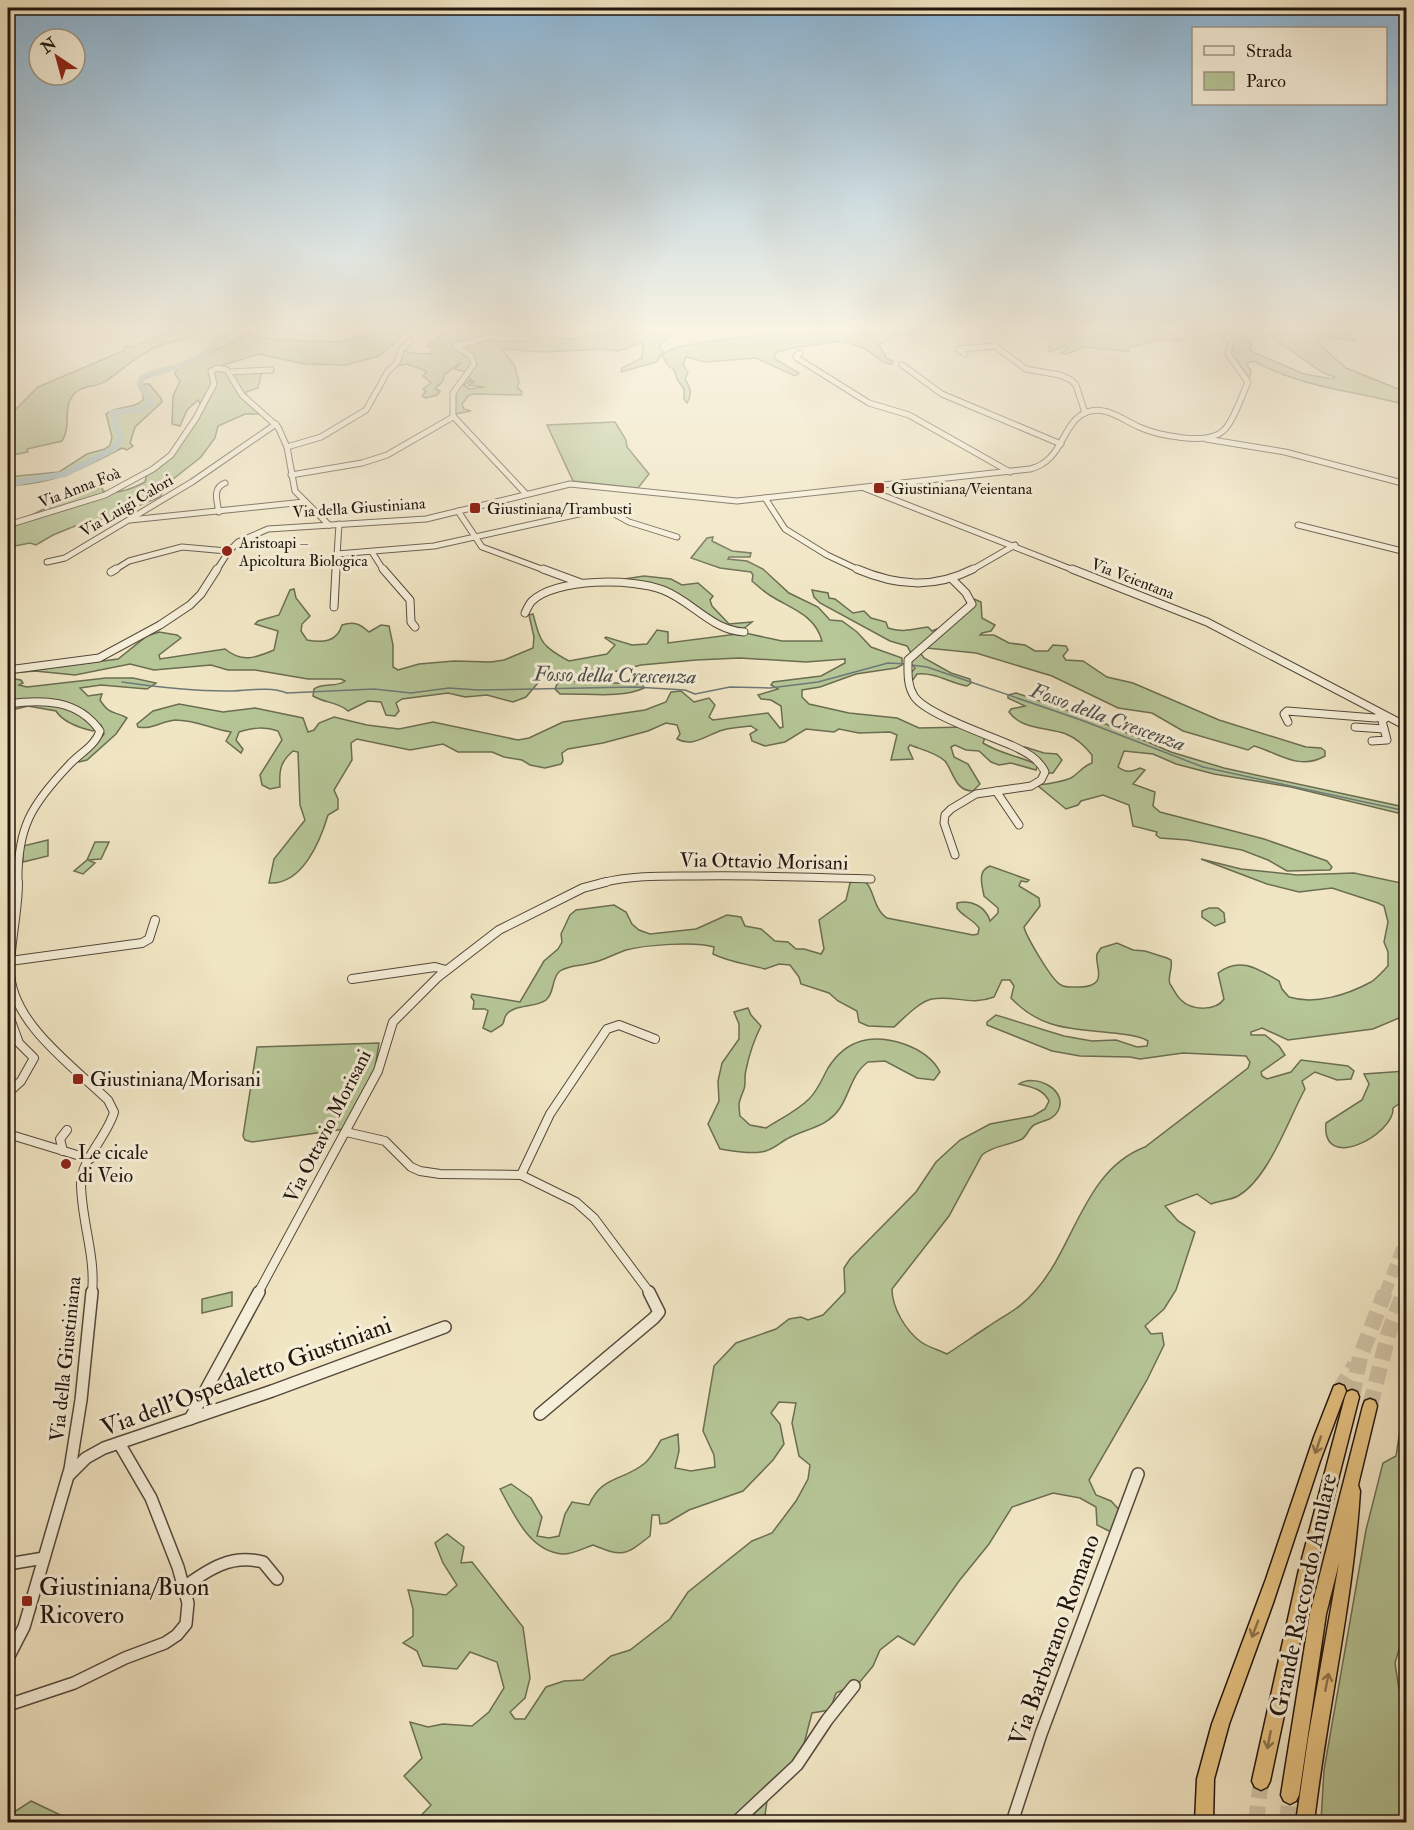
<svg xmlns="http://www.w3.org/2000/svg" width="1414" height="1830" font-family="'IM FELL Double Pica',serif">
<rect width="100%" height="100%" fill="#f1e6c4"/>
<filter id="stains"><feTurbulence type="fractalNoise" baseFrequency=".00333" numOctaves="4"/><feColorMatrix values="0 0 0 0 .2 0 0 0 0 .09 0 0 0 0 .02 0 0 0 .5 -.17"/></filter>
<radialGradient id="worn" r=".72"><stop offset=".6" stop-color="#630" stop-opacity="0"/><stop offset="1" stop-color="#630" stop-opacity=".3"/></radialGradient>
<!-- green -->
<g fill="#b6c697" stroke="#6b6d52" stroke-width="1.5">
<path d="M200,331C190,341 174,340 161,345C140,353 124,369 106,381C94,389 79,383 70,400C64,413 71,426 62,441L27,449L28,452L8,456V453L11,451H8V413L14,411L38,387L123,351L126,346L132,347L170,332Z"/>
<path d="M372,331H410L398,333L399,340L379,356L346,365L305,364L259,354L223,365L230,371H262L258,388L246,392L248,401L260,414H245L218,426L215,438L201,457L167,484L160,497L111,517L75,526L53,535L36,545L30,543L15,546L8,542V548V525C36,516 60,498 87,487L94,490L102,487L103,491C117,495 132,489 145,482L147,474L169,458L201,405L198,400L187,410L180,426L172,424L173,396L180,381L175,374L176,370L248,334L278,340L336,342L361,337Z"/>
<polygon points="421,331 468,331 471,333 504,331 512,336 492,336 455,345 471,359 470,369 466,372 455,369 461,362 444,375 443,381 435,389 440,391 437,395 426,398 422,396 426,391 423,389 431,383 423,376 427,371 407,364 396,366 405,348 408,353 431,354 432,347 427,346 442,335"/>
<path d="M605,331H670L668,338L659,346L663,352L656,362L621,372L622,368L642,358L643,342L619,351L605,349L542,352L506,349L503,351L514,364L519,382L517,387L522,392L521,395L472,394L468,396L462,404L464,409L471,411L455,414V393L465,380L472,381L463,385L470,389L484,387L469,385L474,382L467,377C479,359 479,358 459,348L488,338L541,342V340L523,337L522,335L572,339Z"/>
<path d="M776,331H852L868,337L874,335L860,331H948L892,335L891,339L879,344L887,359L893,361L892,364C880,364 876,354 865,349C841,337 830,343 806,346C794,348 785,348 774,354L775,359L799,373L795,376L756,358L705,362L686,357L683,364L688,373L685,379C690,387 693,394 687,403L684,399V389L677,379L674,369C667,367 664,360 663,354C677,341 752,339 776,331Z"/>
<polygon points="1002,331 1166,331 1185,341 1156,340 1130,347 1129,351 1125,351 1084,347 1067,354 1061,353 1068,348 1065,346 1049,352 1050,339 1039,334"/>
<path d="M1222,331H1237L1251,344L1250,350L1255,353L1304,374L1333,379L1335,377L1322,372L1273,338L1271,332L1351,331L1348,333L1355,341L1321,336L1317,338L1318,343L1346,368L1406,392V405C1353,390 1302,388 1254,361L1246,363L1251,371L1250,376H1248L1230,353L1233,342Z"/>
<path d="M144,384H149L161,398L162,402L135,427L130,443L133,446L127,450L122,448C79,470 57,483 8,486V477L59,472L87,454L105,449L110,445L112,437L106,414C117,405 133,410 143,400V394L139,387Z"/>
<polygon points="615,422 626,440 627,447 649,474 638,488 573,481 547,425"/>
<path d="M713,537L712,541L732,551L751,553L750,557H729L728,559L747,561L763,569L789,593L818,607L830,620L842,621L857,632L871,647L902,658V665L896,668L856,674L820,687L802,690V697L809,704L849,713L897,718L919,728L966,727L985,737L983,743C1000,754 1020,756 1038,765L1036,770L1011,763L999,765L991,762L979,751L966,750L955,745L951,747L954,757L968,764L980,784L973,791C955,791 954,773 945,761C937,753 920,749 910,745L908,748L913,759L891,760L897,735L890,732L859,733L839,729L834,732L806,729L785,742L765,746L752,741L750,734L757,730L751,726C742,727 732,727 723,730C708,734 693,748 677,739L680,734L677,725L666,723L648,731L603,743L568,749L562,753L563,761L561,764L545,768L530,765L522,760L504,757L492,752H458L443,744L410,750L357,739L351,743L352,760L334,790L338,799V809L328,815C320,842 302,885 269,883L274,859L305,820L300,805L298,752L293,751C280,762 279,771 280,787L270,789L262,785L260,775L282,740L278,731C264,726 253,728 239,732L236,740L243,749L241,753L226,741L231,732C211,729 196,720 175,720C162,721 152,730 138,727L137,724L153,711L179,704L223,712L255,708L303,718L308,732L314,730L319,723L334,717L367,725L399,729L433,722L518,740L529,738L563,722L645,710L666,702L671,692L681,691L694,702L709,698L715,705L709,717L713,720L768,713L780,728L783,727L781,706L771,700L761,699L758,695L778,689L771,685L773,682L821,676L845,663V659L806,662L740,658L696,660L641,665L586,679L542,678L526,697L513,702L487,695L465,697L448,693L402,699L396,703L399,711L395,716L386,715L381,702L368,701L348,711C339,702 324,703 313,696L314,689C323,682 336,688 345,681L341,679H308L255,670H228L211,665L154,670L130,664L75,675L35,671L12,673L118,659L147,636L159,632L177,635L181,638L159,655L160,659L225,649C242,663 255,658 274,650L278,631L255,624L258,621L279,615L290,590L294,589L296,598L310,616L302,624L301,631L307,640C323,643 337,642 342,625C354,621 360,624 369,632L381,625L389,626L393,645V667L398,670L419,664L454,661L491,662L504,660L533,648L534,637L529,615L533,614C541,644 542,646 569,661L607,654L615,645L605,638L606,637L632,645L647,644L657,630L668,632V643L745,633L782,641H822C815,615 792,609 771,596C764,592 758,586 752,581L753,575L751,572L720,568L691,558L707,538Z"/>
<polygon points="644,576 671,579 682,585 698,583 713,596 710,600 712,606 729,624 752,622 742,630 720,626 689,601 656,585 646,582 611,581"/>
<path d="M812,590L828,593L829,598L835,599L853,613L864,611L871,618L886,622L888,628C902,633 914,629 928,627L932,631L937,629L939,631L911,653L907,646L890,641L820,603L814,597Z"/>
<path d="M974,599L981,602L982,618L995,625L991,631L982,633L980,635H994L1009,643L1025,645L1035,651H1048L1053,645L1066,646L1068,650L1063,656L1066,660L1083,661L1107,677L1133,683L1219,720L1306,747L1321,748L1325,751V756C1299,771 1279,753 1254,746L1248,750L1183,731L1152,713L1118,708L1052,676L976,653L926,648L972,605Z"/>
<path d="M924,649L921,654L924,658L951,673L970,679L971,683L967,686C950,683 935,672 917,674L912,681L910,674L915,668L909,662Z"/>
<path d="M8,678L21,680L23,683L19,685L27,687L106,678H133L156,683L147,689L101,685L80,688L88,696L102,694L100,700C111,717 114,710 127,718L116,734L87,760L79,762L77,760L96,744L104,734L101,725L93,731C80,728 63,722 56,711L28,706L8,711Z"/>
<path d="M564,681L642,684L644,688C621,699 586,693 560,694L555,689L557,684Z"/>
<path d="M1016,693L1099,721L1171,752L1224,768L1404,807L1406,813L1402,814L1291,787L1214,774L1176,764L1153,754L1124,751L1118,767C1126,773 1131,772 1140,768L1145,770L1133,784L1155,792L1153,806L1160,812L1264,839L1327,861L1332,867L1330,870L1287,871L1268,860L1242,850L1187,840L1160,838L1156,835L1157,832L1133,826L1129,805L1103,795L1081,801L1078,805L1066,809L1037,785C1047,784 1062,782 1071,778C1079,773 1083,766 1092,763V755C1085,746 1076,738 1066,734C1046,727 1022,730 1009,712L1011,709L1025,706L1008,698V695Z"/>
<polygon points="1020,747 1025,747 1044,753 1057,754 1062,760 1053,773 1049,773"/>
<polygon points="48,840 48,856 23,862 23,846"/>
<polygon points="95,842 109,842 101,859 88,860 95,863 83,874 74,871 87,860"/>
<path d="M1201,859L1241,869L1297,875L1354,873L1406,884V1015L1373,1029L1288,1040L1262,1028L1251,1032V1035H1265L1279,1046L1285,1055L1261,1072L1262,1076L1267,1079L1291,1072L1301,1060L1348,1066L1354,1071L1351,1079L1337,1080L1315,1072L1302,1081L1305,1089C1288,1120 1269,1178 1238,1196C1231,1200 1218,1201 1211,1204L1197,1194L1165,1206L1178,1221L1195,1232L1176,1290L1164,1309L1145,1326L1151,1334L1162,1333L1164,1345L1147,1380L1089,1480L1096,1495L1111,1501L1126,1517L1115,1534L1097,1525L1096,1507L1080,1498L1053,1493L1012,1507L989,1544L959,1581L914,1645L898,1636L880,1650L873,1666L859,1683L836,1693L830,1710L812,1713L799,1763L768,1794L764,1822H415L431,1805L404,1776L422,1758L410,1722L428,1727L443,1724L472,1726L489,1712L504,1688L497,1662L470,1652L457,1669L423,1666L417,1651L403,1643L413,1636V1609L408,1590L446,1595L457,1585L443,1563L435,1543L447,1534L464,1547L461,1563L472,1562L523,1627L530,1678L525,1698L510,1712L515,1719H525L546,1687L564,1681L583,1680L611,1656L630,1650L670,1619L688,1592L752,1541L772,1533L796,1501L808,1479L810,1465L799,1456L792,1423L796,1403L779,1402L771,1413L780,1424L784,1444L773,1460L743,1491L689,1510L667,1523L660,1524L659,1515H652L650,1536C625,1556 622,1557 593,1545C584,1548 571,1555 562,1554C529,1551 514,1514 500,1489L511,1484L531,1498L542,1517L537,1536L549,1538L559,1536L565,1514L572,1502L589,1505C602,1475 624,1481 645,1463C652,1457 656,1448 661,1440L678,1434L679,1451L675,1468L691,1471L715,1467L714,1455L703,1431L714,1366L736,1343L776,1329L789,1319L801,1317L808,1320L823,1315L845,1292L844,1268L850,1259L916,1192L936,1162L960,1140L990,1124L1033,1116L1045,1109L1049,1101C1043,1089 1032,1087 1019,1084C1035,1073 1069,1090 1058,1111C1053,1121 1042,1120 1034,1125C1029,1128 1027,1136 1022,1139C1008,1146 994,1145 982,1155L949,1216L892,1289C892,1308 906,1331 921,1342C928,1347 939,1350 947,1354C961,1345 975,1335 989,1326C1008,1313 1020,1309 1036,1290C1075,1246 1084,1170 1145,1147L1248,1068L1250,1062L1246,1056L1183,1053L1140,1059L1130,1057L1080,1056L1052,1051L987,1025V1022L996,1015L1064,1036L1092,1041L1116,1040L1137,1047L1147,1046L1148,1041C1140,1036 1130,1035 1121,1034C1078,1028 1044,1033 1011,998L1014,986L1010,980H1002L994,997C971,1006 954,995 932,999C920,1001 903,1019 894,1027L868,1026L859,1022L857,1011L838,1001L829,993L801,984L799,977L790,965L779,964L765,969C747,964 729,962 713,954L714,947C695,941 645,945 626,950C614,954 603,961 591,963C581,966 569,965 560,971C551,978 555,993 546,1000C536,1008 510,1004 505,1017C504,1020 504,1023 502,1025L491,1032L483,1028L488,1011L485,1009H473L474,1001L471,997L472,994L520,1002L544,961L558,949L562,942L561,934L570,915L576,910L614,905L626,912L632,924L639,930L650,934L696,929L727,915L741,917L745,926L761,929L775,941L788,942L796,949H804L821,954L824,949L819,920L846,900L850,883C877,871 868,906 887,918L973,935L978,934L979,928C973,919 963,917 957,908V903C971,899 986,907 990,921L998,913V908L984,896C982,885 977,871 990,866L1029,880L1027,882L1021,881L1019,886L1039,898L1040,906L1024,927C1026,936 1052,981 1061,985C1066,988 1074,987 1080,987C1085,987 1093,986 1097,981C1102,974 1095,963 1097,954L1101,948L1117,943L1133,950L1145,951L1167,958L1171,960C1173,969 1167,977 1170,984C1173,988 1177,997 1181,1000C1192,1011 1216,1011 1224,999L1218,973C1240,956 1258,969 1279,981L1282,989L1289,997C1315,1005 1347,995 1371,982C1377,978 1383,971 1388,966V952L1384,942L1388,922L1384,906L1378,903L1332,888L1299,892L1267,884Z"/>
<polygon points="1209,908 1218,908 1224,913 1225,922 1215,926 1202,917 1202,911"/>
<path d="M748,1008L751,1015L761,1026C754,1040 749,1055 746,1070C744,1076 746,1084 744,1089C739,1103 738,1101 740,1116L750,1125L766,1128C780,1119 797,1111 809,1099C818,1090 822,1079 828,1068C847,1038 873,1034 904,1044C918,1049 933,1058 940,1072L934,1080L917,1078L885,1061L868,1062C852,1073 850,1093 840,1108C826,1129 804,1128 785,1140C777,1145 771,1151 761,1152C747,1154 734,1151 720,1149L708,1124L719,1101L718,1081L722,1063L739,1039V1024L734,1012Z"/>
<polygon points="379,1043 375,1068 345,1129 252,1142 245,1140 243,1136 257,1047"/>
<path d="M1406,1071V1099L1393,1108C1395,1134 1321,1174 1326,1123L1362,1100L1369,1084L1364,1074Z"/>
<polygon points="232,1292 232,1306 202,1313 202,1299"/>
<polygon points="1406,1391 1406,1626 1395,1663 1404,1723 1406,1822 1321,1822 1324,1770 1366,1530 1383,1463 1396,1456"/>
<polygon points="31,1801 71,1820 72,1822 8,1822 8,1816"/>
</g>
<g fill="none" stroke-linecap="round" stroke-linejoin="round">
<!-- stream -->
<g stroke="#6d7978" stroke-width="1.5">
<polyline points="911,665 927,667 1081,720 1203,767 1406,811"/>
<path d="M122,682C157,687 191,691 226,691C246,691 268,686 287,693L374,689L411,693L449,688L478,690L635,687L685,690L695,694L730,687L770,688L818,682L888,663L907,664"/>
</g>
<!-- river -->
<g stroke="#a1bcc0" stroke-width="6">
<polyline points="261,331 270,333 284,331"/>
<path d="M8,484L65,474L115,448L121,438L115,426L117,421L112,413L142,409L151,403L140,384L142,378C158,370 176,369 192,361C208,353 219,338 235,331"/>
</g>
<!-- highway-tunnel-far1 -->
<g stroke="#d2c6a9" stroke-width="12" stroke-dasharray="12 6" stroke-linecap="butt">
<polyline points="1385,1293 1406,1238"/>
<polyline points="1404,1293 1406,1288"/>
</g>
<!-- highway-tunnel -->
<g stroke="#d2c6a9" stroke-width="16" stroke-dasharray="16 8" stroke-linecap="butt">
<polyline points="1339,1391 1355,1365"/>
<polyline points="1352,1397 1360,1357 1385,1292"/>
<polyline points="1370,1406 1389,1332 1404,1292"/>
<polyline points="1256,1822 1261,1781"/>
<polyline points="1287,1822 1290,1795"/>
</g>
<defs>
<g id="minor-far3">
<polyline points="507,331 528,339 489,337 456,346 471,356 474,364 453,393 453,416 526,494"/>
<polyline points="1095,331 1113,333 1136,331"/>
<polyline points="800,353 796,356 797,358 869,403 909,415 1010,472"/>
<polyline points="965,354 958,349 995,346 1026,369 1060,375 1071,380 1076,385 1085,413"/>
<polyline points="902,365 942,394 1061,444"/>
<polyline points="229,372 271,370"/>
<polyline points="1206,439 1285,452 1406,484"/>
<polyline points="287,447 321,437 366,410 388,371 397,363 401,350 410,341"/>
<polyline points="291,475 362,463 387,455 453,417"/>
<polyline points="864,488 1076,571"/>
<polyline points="765,498 785,529 827,555 861,571"/>
<polyline points="458,511 482,547 547,571"/>
<path d="M219,512C217,501 212,488 225,483"/>
<polyline points="130,520 304,502"/>
<polyline points="8,525 105,495 153,469 171,455 196,418 214,384 211,371 218,368 227,370 242,395 278,427 287,447 295,491 329,525"/>
<polyline points="1298,525 1406,552"/>
<polyline points="372,552 384,571"/>
<polyline points="337,554 434,546 597,510 609,511 629,522 677,537"/>
<polyline points="47,562 65,558 192,482 276,424"/>
<polyline points="113,571 129,561 182,547 227,551"/>
<path d="M216,571L229,551L238,542L268,529L426,519L570,484L737,501L1030,469C1064,461 1061,422 1087,412C1105,405 1123,420 1139,427C1157,435 1207,446 1223,431C1233,423 1242,395 1248,382L1228,354L1231,341L1220,331"/>
<polyline points="336,571 339,524"/>
<polyline points="970,571 1015,545"/>
</g>
<g id="minor-far2">
<polyline points="383,569 410,600 411,622 415,627"/>
<polyline points="543,569 581,583"/>
<path d="M857,569C897,586 934,589 973,569"/>
<polyline points="1072,569 1207,622 1406,726"/>
<polyline points="111,572 116,569"/>
<path d="M952,579L966,593L972,604L908,660C908,673 907,685 914,696C925,714 991,736 1013,746C1026,752 1039,759 1045,772L1041,780L1031,786L976,794L951,809L945,815L944,823L955,855"/>
<polyline points="334,607 336,569"/>
<path d="M525,613C527,609 529,604 532,601C556,578 633,578 663,590C692,601 711,630 744,632"/>
<polyline points="8,670 99,658 160,625 190,605 201,594 217,569"/>
<path d="M8,704C42,699 78,699 100,731C95,746 80,753 69,765C31,805 17,828 18,883"/>
<polyline points="1288,722 1284,714 1287,711 1375,718 1385,716"/>
<polyline points="1355,727 1384,729"/>
<polyline points="1372,741 1387,740 1382,721 1387,717"/>
<polyline points="996,791 1019,825"/>
<path d="M601,883C632,875 664,876 696,876C755,875 813,877 871,879"/>
</g>
<g id="minor-far1">
<path d="M18,882C18,912 10,941 10,970C10,1022 73,1066 108,1100L114,1112C108,1135 81,1160 81,1183C81,1220 96,1256 92,1293"/>
<polyline points="10,961 142,943 149,939 155,920"/>
<polyline points="352,979 435,967 446,970"/>
<polyline points="8,1013 19,1043 34,1058 21,1081 8,1093"/>
<polyline points="346,1132 385,1141 411,1167 420,1171 440,1174 521,1175 576,1202 594,1218 650,1293"/>
<polyline points="8,1134 90,1159"/>
<polyline points="63,1151 60,1139 67,1130"/>
<polyline points="521,1175 550,1114 607,1029 619,1025 655,1039"/>
<polyline points="258,1293 378,1071 393,1022 438,977 499,930 583,888 606,882"/>
</g>
<g id="minor">
<polyline points="540,1414 654,1318 659,1312 649,1292"/>
<polyline points="190,1419 259,1292"/>
<polyline points="69,1475 86,1458 104,1448 272,1391 445,1327"/>
<polyline points="8,1564 44,1558"/>
<path d="M184,1587C209,1569 231,1554 263,1562L277,1579"/>
<polyline points="8,1658 24,1627 70,1469 81,1400 92,1292"/>
<polyline points="8,1705 74,1683 125,1658 165,1643 177,1635 186,1624 188,1603 178,1567 151,1498 119,1443"/>
<polyline points="736,1822 797,1765 827,1720 854,1686"/>
<polyline points="1012,1822 1041,1734 1138,1474"/>
</g>
<g id="highway">
<polygon points="1339,1384 1344,1386 1346,1391 1320,1461 1273,1603 1229,1724 1214,1779 1213,1822 1195,1822 1197,1779 1212,1724 1266,1579 1314,1437 1334,1386"/>
<polygon points="1352,1390 1357,1392 1359,1397 1314,1574 1270,1781 1267,1787 1261,1790 1255,1787 1252,1781 1298,1574 1345,1397 1347,1392"/>
<path d="M1370,1399L1375,1401L1377,1406L1358,1485L1360,1491C1353,1602 1327,1711 1314,1822H1296L1308,1739L1339,1563L1326,1614L1299,1795L1296,1801L1290,1804L1284,1801L1281,1795L1310,1614L1363,1406L1365,1401Z"/>
</g>
</defs>
<!-- minor-far3 casing -->
<use href="#minor-far3" stroke="#54483b" stroke-width="7"/>
<!-- minor-far2 casing -->
<use href="#minor-far2" stroke="#54483b" stroke-width="9"/>
<!-- minor-far1 casing -->
<use href="#minor-far1" stroke="#54483b" stroke-width="10"/>
<!-- minor casing -->
<use href="#minor" stroke="#54483b" stroke-width="14"/>
<!-- highway casing -->
<use href="#highway" stroke="#20140d" stroke-width="3"/>
<!-- minor-far3 -->
<use href="#minor-far3" stroke="#f6efd9" stroke-width="5"/>
<!-- minor-far2 -->
<use href="#minor-far2" stroke="#f6efd9" stroke-width="7"/>
<!-- minor-far1 -->
<use href="#minor-far1" stroke="#f6efd9" stroke-width="8"/>
<!-- minor -->
<use href="#minor" stroke="#f6efd9" stroke-width="11"/>
<!-- highway -->
<use href="#highway" fill="#e8c382" fill-rule="evenodd"/>
</g>
<!-- one-way arrows -->
<defs><path id="oneway-shaft" d="M-6 0H5M1.5-3L5.5 0L1.5 3" fill="none" stroke-width="1.6" stroke-linecap="round" stroke-linejoin="round" transform="scale(1.5)"/></defs>
<g stroke="#8e744d">
<use href="#oneway-shaft" transform="translate(1318 1445) rotate(109)"/>
<use href="#oneway-shaft" transform="translate(1255 1629) rotate(111)"/>
<use href="#oneway-shaft" transform="translate(1327 1682) rotate(-79)"/>
<use href="#oneway-shaft" transform="translate(1269 1740) rotate(101)"/>
</g>
<!-- sky -->
<linearGradient id="sky" x2="0" y2="1"><stop stop-color="#8bb7d8"/><stop offset="0.56" stop-color="#f9f4e4"/><stop offset="1" stop-color="#f9f4e4" stop-opacity="0"/></linearGradient>
<rect width="1414" height="587" fill="url(#sky)"/>
<!-- markers -->
<g fill="#8f2418" stroke="#f6efd9" stroke-width="2">
<rect x="873" y="482" width="12" height="12" rx="3"/>
<rect x="469" y="502" width="12" height="12" rx="3"/>
<circle cx="227" cy="551" r="6"/>
<rect x="72" y="1073" width="12" height="12" rx="3"/>
<circle cx="66" cy="1164" r="6"/>
<rect x="21" y="1595" width="12" height="12" rx="3"/>
</g>
<g text-anchor="middle" stroke-width="6" stroke-linejoin="round" paint-order="stroke">
<!-- far-street labels -->
<g font-size="16" fill="#20140d" stroke="#f6efd9">
<text transform="translate(79 487) rotate(-21)" y="6">Via Anna Foà</text>
<text transform="translate(126 505) rotate(-31)" y="6">Via Luigi Calori</text>
<text transform="translate(359 507) rotate(-4)" y="6">Via della Giustiniana</text>
<text transform="translate(1133 578) rotate(21)" y="6">Via Veientana</text>
</g>
<!-- far-poi labels -->
<g font-size="16" fill="#20140d" stroke="#f6efd9" text-anchor="start">
<text x="891" y="494">Giustiniana/Veientana</text>
<text x="487" y="514">Giustiniana/Trambusti</text>
<text x="239" y="548">Aristoapi –<tspan x="239" dy="18">Apicoltura Biologica</tspan></text>
</g>
<!-- street labels -->
<g font-size="20" fill="#20140d" stroke="#f6efd9">
<text transform="translate(764 861) rotate(1)" y="7">Via Ottavio Morisani</text>
<text transform="translate(327 1126) rotate(-63)" y="7">Via Ottavio Morisani</text>
<text transform="translate(65 1359) rotate(-84)" y="7">Via della Giustiniana</text>
</g>
<!-- poi labels -->
<g font-size="20" fill="#20140d" stroke="#f6efd9" text-anchor="start">
<text x="90" y="1086">Giustiniana/Morisani</text>
<text x="78" y="1159">Le cicale<tspan x="78" dy="23">di Veio</tspan></text>
</g>
<!-- water labels -->
<g font-size="21" font-style="italic" fill="#4d4f4c" stroke="#f6efd9">
<text transform="translate(615 675) rotate(1)" y="7">Fosso della Crescenza</text>
<text transform="translate(1108 717) rotate(20)" y="7">Fosso della Crescenza</text>
</g>
<!-- near-street labels -->
<g font-size="24" fill="#20140d" stroke="#f6efd9">
<text transform="translate(246 1376) rotate(-20)" y="8">Via dell'Ospedaletto Giustiniani</text>
<text transform="translate(1303 1595) rotate(-78)" y="8">Grande Raccordo Anulare</text>
<text transform="translate(1054 1640) rotate(-70)" y="8">Via Barbarano Romano</text>
</g>
<!-- near-poi labels -->
<g font-size="24" fill="#20140d" stroke="#f6efd9" text-anchor="start">
<text x="39" y="1595">Giustiniana/Buon<tspan x="39" dy="28">Ricovero</tspan></text>
</g>
</g>
<!-- margin -->
<rect width="1414" height="1830" fill="none" stroke="#f1e6c4" stroke-width="30"/>
<rect x="9" y="9" width="1396" height="1812" fill="none" stroke="#20140d" stroke-width="3"/>
<rect x="15" y="15" width="1384" height="1800" fill="none" stroke="#20140d" stroke-width="1.5"/>
<!-- legend -->
<rect x="1192" y="27" width="195" height="78" fill="#f6efd9" stroke="#a09787" stroke-width="1.5"/>
<rect x="1204" y="46" width="30" height="9" fill="#f6efd9" stroke="#a09787" stroke-width="1.5"/>
<text x="1246" y="57" font-size="18" fill="#20140d">Strada</text>
<rect x="1204" y="72" width="30" height="18" fill="#b6c697" stroke="#a09787" stroke-width="1.5"/>
<text x="1246" y="87" font-size="18" fill="#20140d">Parco</text>
<!-- north arrow -->
<g transform="translate(57 57) rotate(324)"><circle r="28" fill="#f6efd9" stroke="#a09787" stroke-width="1.5"/>
<path d="M0-4.5L10 22L0 15L-10 22Z" fill="#8f2418"/>
<text y="-9" font-size="16" font-weight="bold" text-anchor="middle" fill="#20140d">N</text>
</g>
<rect width="100%" height="100%" filter="url(#stains)"/>
<rect width="100%" height="100%" fill="url(#worn)"/>
</svg>
